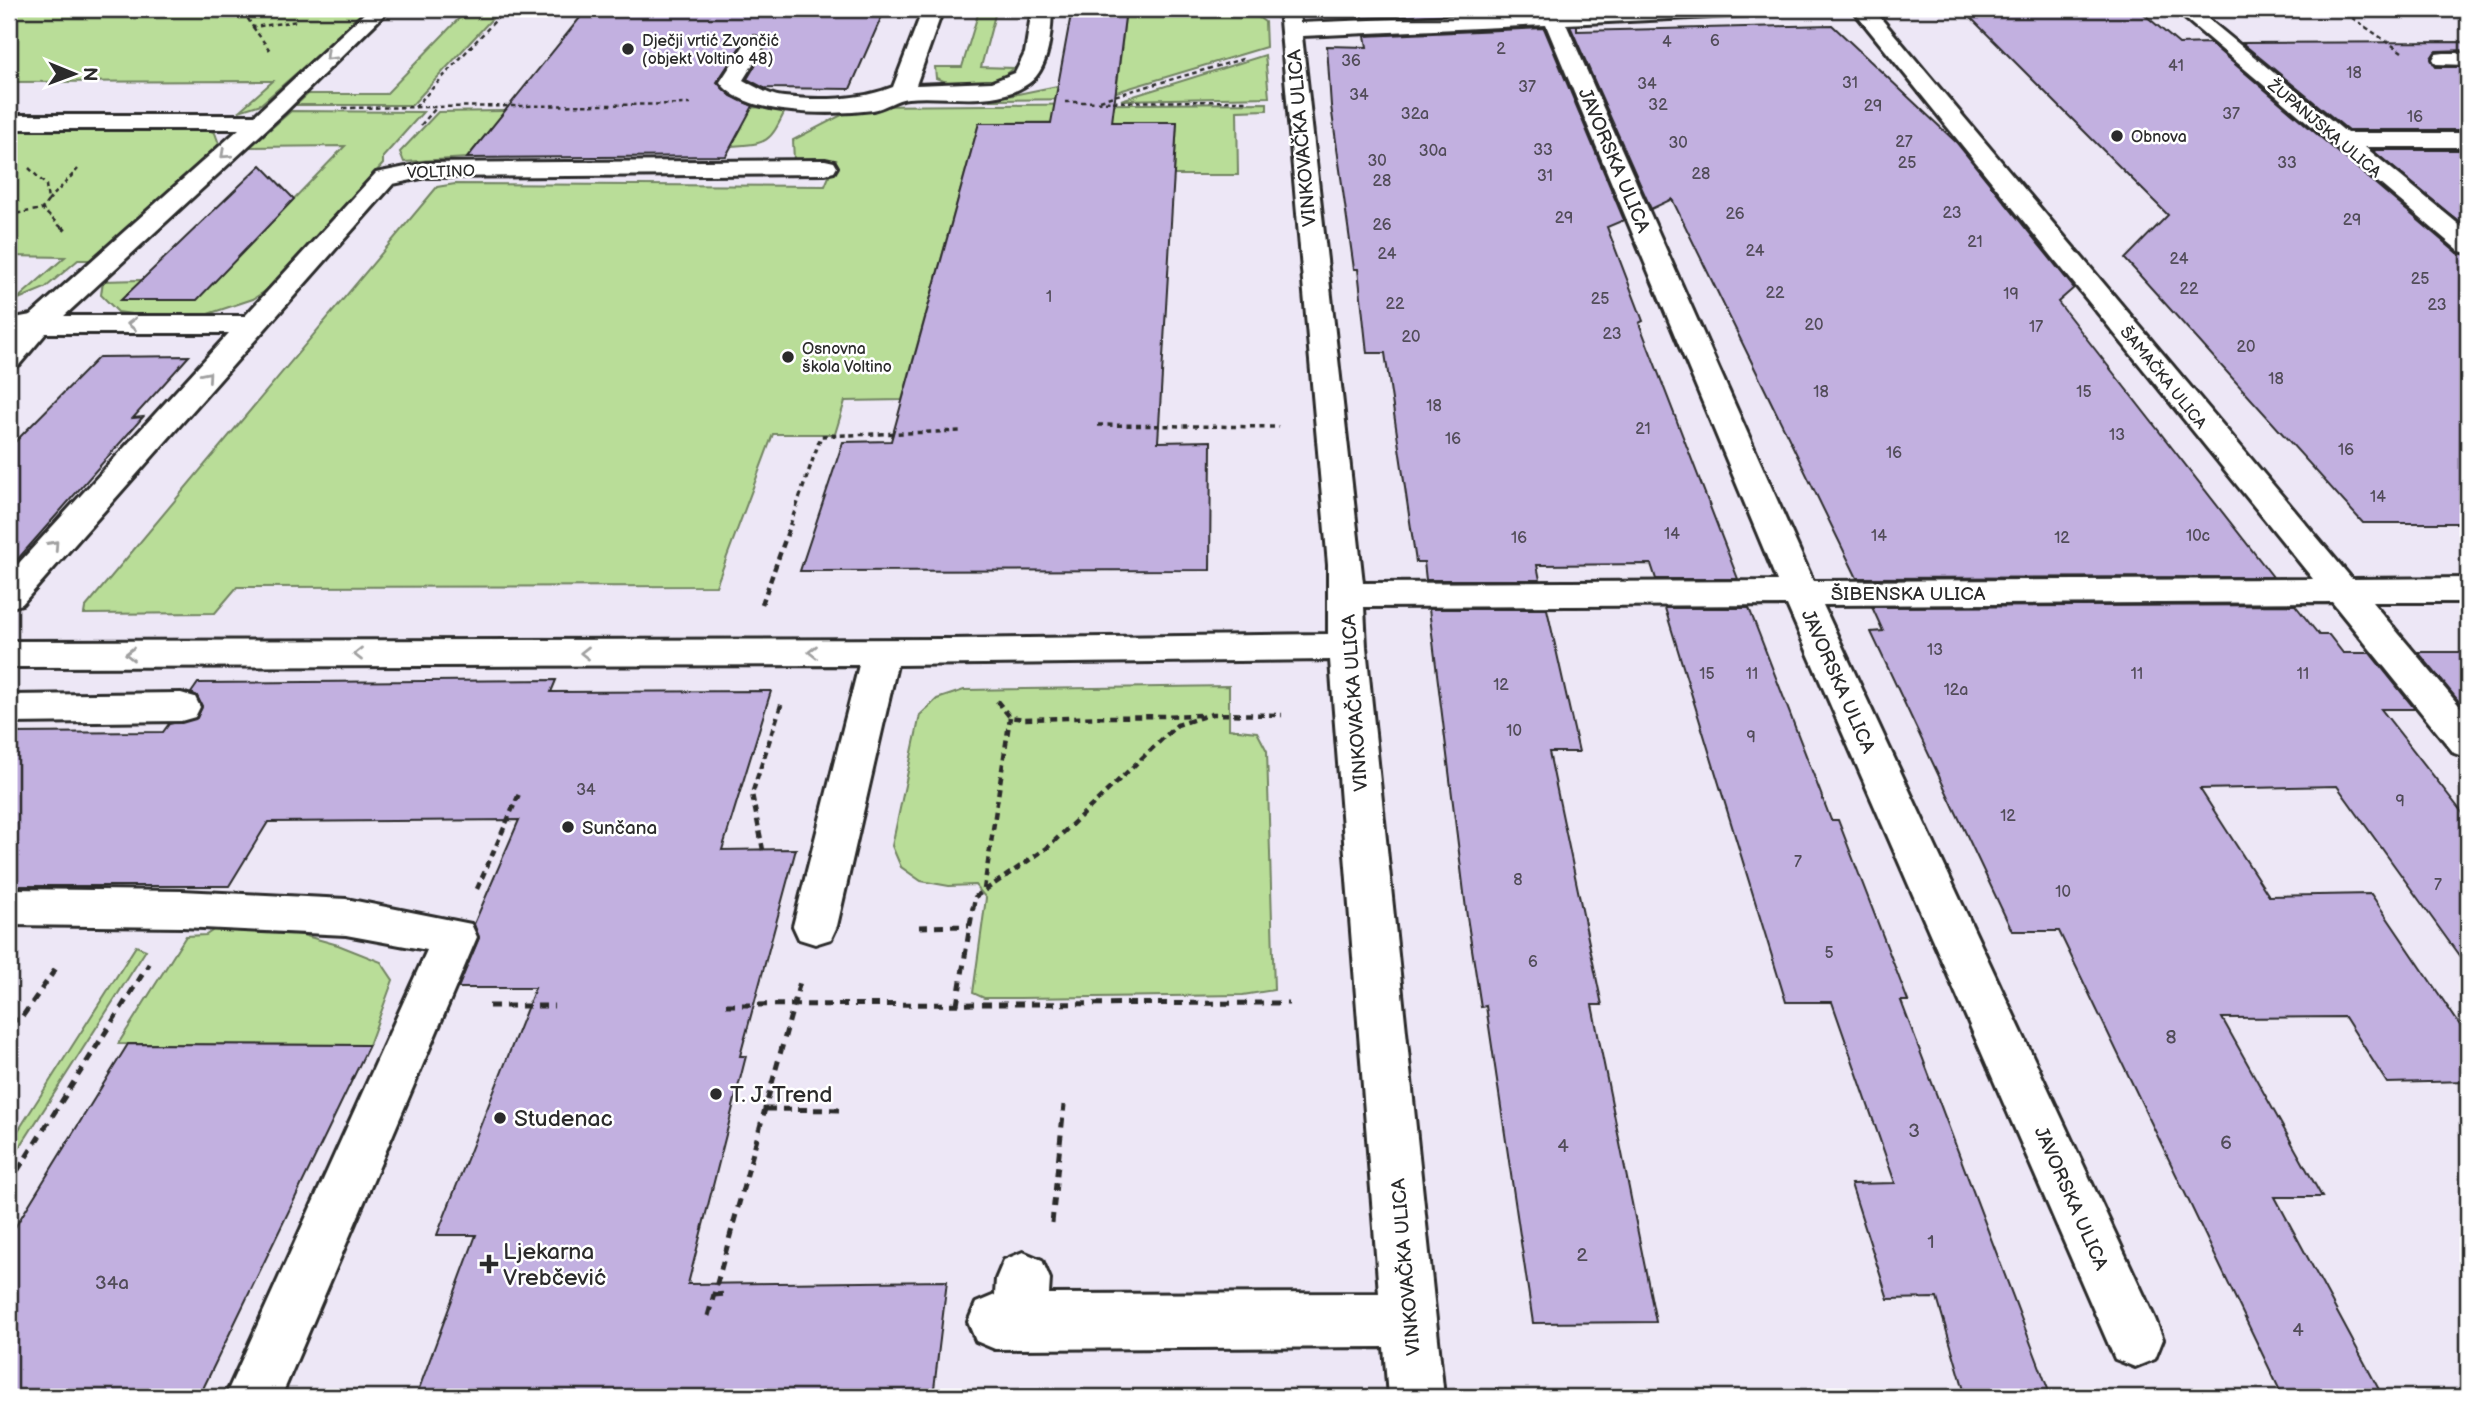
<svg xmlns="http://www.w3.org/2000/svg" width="2477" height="1406" font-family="'Balsamiq Sans',sans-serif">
<rect width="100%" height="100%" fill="#ede7f6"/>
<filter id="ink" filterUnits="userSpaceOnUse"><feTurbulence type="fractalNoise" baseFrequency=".0143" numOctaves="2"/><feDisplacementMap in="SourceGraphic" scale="14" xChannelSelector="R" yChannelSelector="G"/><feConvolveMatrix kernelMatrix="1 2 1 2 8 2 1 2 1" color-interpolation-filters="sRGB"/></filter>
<g filter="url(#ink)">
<!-- green -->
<g fill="#b9dd98" stroke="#728462" stroke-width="2">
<polygon points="104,9 370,9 261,104 239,111 273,81 9,82 9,12"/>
<polygon points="468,9 501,9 412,105 296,105 308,94 386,94"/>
<path d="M949,9H1026L996,11L981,67L1014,68C995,87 960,89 936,78L935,67H962L979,11Z"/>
<polygon points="1126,9 1247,9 1265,22 1266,47 1093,99 989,100 1057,86 1117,86"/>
<polygon points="1265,55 1269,97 1121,100"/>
<polygon points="1267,103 1267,110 1237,111 1238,175 1174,175 1177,122 979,123 902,400 845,401 835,434 773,434 716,586 237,587 215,613 84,614 85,608 437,187 455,184 825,186 836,160 794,161 793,140 859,106"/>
<path d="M787,107C770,141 771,144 731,146L742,127H492L467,158L404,162L400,152L438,112Z"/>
<polygon points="291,111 423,112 383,157 383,164 270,288 253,299 208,314 160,318 118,312 101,295 103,281 217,278 345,146 250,147"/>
<polygon points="9,128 205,128 215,133 219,144 96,260 78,260 45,288 16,300 65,257 9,256"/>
<polygon points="1229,686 1229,729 1257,732 1267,751 1274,990 1243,995 1020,998 984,998 973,993 986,898 975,885 949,886 921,881 901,867 892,846 920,715 937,699 964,690"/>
<polygon points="215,929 299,934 338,945 381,962 393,980 369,1045 118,1044 186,936 206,935"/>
<polygon points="136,946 146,950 9,1164 9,1145"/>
</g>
<!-- building -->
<g fill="#c2b0e0" stroke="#2b2b2b" stroke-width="2">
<polygon points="587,9 885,9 850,89 764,88 747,79 769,42 756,35 746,38 717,82 731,96 753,106 726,156 467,158"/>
<polygon points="1072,9 1126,9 1112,122 1177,122 1158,442 1211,441 1210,570 800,571 843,442 891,441 979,123 1051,123"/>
<polygon points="1361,9 1569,9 1362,18"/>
<polygon points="2138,9 2179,44 2210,43 2457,253 2468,255 2468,523 2363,523 2125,259 2168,215 1964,11"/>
<polygon points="1832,25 1957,143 2074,288 2058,302 2273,577 1857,578 1672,199 1651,209 1570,26 1577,26 1577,31"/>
<polygon points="1544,28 1624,220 1607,227 1643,321 1639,323 1738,579 1656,579 1651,564 1537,565 1540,580 1426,580 1424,562 1416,562 1385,353 1367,353 1358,269 1354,269 1331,106 1327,46 1367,47 1365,36"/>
<polygon points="2468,42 2468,50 2436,51 2431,58 2436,67 2468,67 2468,130 2348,130 2242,43"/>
<polygon points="2372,150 2468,150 2468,229"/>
<polygon points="261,165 294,199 197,300 121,300"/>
<polygon points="189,356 133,418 143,417 9,569 9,448 99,357"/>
<polygon points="2295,605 2319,635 2329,635 2343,653 2370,653 2415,709 2381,709 2468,820 2468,968 2337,786 2200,789 2269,896 2371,894 2468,1037 2468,1081 2387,1083 2345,1017 2222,1018 2322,1197 2275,1197 2383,1397 2283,1397 2059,931 2012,931 1871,632 1883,631 1872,607"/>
<polygon points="1665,608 1749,608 1831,820 1838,820 1908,1001 1901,1001 2051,1397 1966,1397 1937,1298 1888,1299 1851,1184 1895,1183 1832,1002 1786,1002"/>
<polygon points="1429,609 1547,609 1579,752 1549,752 1602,1005 1592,1005 1656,1322 1533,1323 1486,1006 1481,1007 1467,917"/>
<polygon points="2418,652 2468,652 2468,709 2465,709"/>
<polygon points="556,680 551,692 771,691 722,850 796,849 740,1056 746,1056 688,1284 947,1281 933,1397 416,1397 476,1235 437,1235 535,988 458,988 479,938 474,924 519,820 268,822 229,886 9,886 9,733 163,732 169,724 197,718 202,706 197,696 191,693 198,683"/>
<polygon points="128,1044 369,1045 199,1397 9,1397 9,1237"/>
</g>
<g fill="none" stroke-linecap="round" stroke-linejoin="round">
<defs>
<g id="minor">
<polygon points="369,9 390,9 284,113 64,316 245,316 376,173 426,163 825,160 834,162 837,167 834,172 825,174 426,177 393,184 22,604 9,608 9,574 229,333 46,333 19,365 9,368 9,341 17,331 11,324 15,318 31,315 239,129 9,129 9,115 255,115"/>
<path d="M923,9H943L916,85L992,82L1015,73L1025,53L1032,9H1052C1051,32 1050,68 1029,83C995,108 947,94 908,98C896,99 885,108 873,110C835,115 744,117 720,82L748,39L755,37L766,43L743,80C756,87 770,96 784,97C819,101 861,100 893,87Z"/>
<path d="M1279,9H1299L1300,23L1624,9H1764L1754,15L1566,24L1813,581L2313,579L1852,9H1873L2352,579L2468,578V602H2372L2468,716V758L2454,753L2332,602L1823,605L2155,1319L2163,1339L2155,1359L2135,1367L2115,1359L1787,605L1364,607L1366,647L1444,1397H1388L1384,1347L995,1349L976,1341L968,1322L976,1303L995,1295L996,1279L1004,1260L1023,1252L1042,1260L1050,1279L1049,1294L1379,1293L1330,660L897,665L837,926L831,939L815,944L799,939L793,926L859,665L9,667V641L949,639L1328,634V565ZM1546,25L1777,581L1363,583L1302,36Z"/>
<polygon points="2174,9 2196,9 2347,133 2468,133 2468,147 2365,147 2468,232 2468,253 2459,251"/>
<polygon points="2444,53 2468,53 2468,65 2436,64 2433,59 2436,54"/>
<polygon points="181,693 195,697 200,707 195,717 181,721 9,723 9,695"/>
<polygon points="9,889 182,891 346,899 471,924 477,937 281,1397 225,1397 427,950 346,935 182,927 9,925"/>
</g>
</defs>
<!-- minor casing -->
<use href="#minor" stroke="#2b2b2b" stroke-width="6"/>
<!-- path-far3 -->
<g stroke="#2b2b2b" stroke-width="2.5" stroke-dasharray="4.5 3.5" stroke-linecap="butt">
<polyline points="227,9 245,14 253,27 298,21"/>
<polyline points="2339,9 2402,52"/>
<polyline points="253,27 271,52"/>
<polyline points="1100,100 1246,58"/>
<polyline points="1065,102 1249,101"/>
<polyline points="415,107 506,9"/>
<polyline points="343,108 691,104"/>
<polyline points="421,125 436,108"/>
<polyline points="29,168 46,185 48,201 42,209"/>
<polyline points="48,201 78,169"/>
<polyline points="9,215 42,209 63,229"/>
</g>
<!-- path-far2 -->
<g stroke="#2b2b2b" stroke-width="3.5" stroke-dasharray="5 4.5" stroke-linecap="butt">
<polyline points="62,227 68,233"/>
<polyline points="1098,425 1279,427"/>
<polyline points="790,525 821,436 961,431"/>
</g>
<!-- path-far1 -->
<g stroke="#2b2b2b" stroke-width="4.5" stroke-dasharray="7 5" stroke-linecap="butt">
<polyline points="762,604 791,523"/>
<polyline points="997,701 1010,717 1023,719 1204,715"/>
<polyline points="763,850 752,794 782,702"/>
<polyline points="477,889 519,794"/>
<polyline points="984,889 1010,717"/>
<polyline points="973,909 975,897 1047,848 1177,725 1212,714 1282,715"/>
</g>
<!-- path -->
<g stroke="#2b2b2b" stroke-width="5" stroke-dasharray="9 7" stroke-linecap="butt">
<polyline points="919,927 969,926"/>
<polyline points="726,1005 1289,1003"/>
<polyline points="957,1005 973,907"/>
<polyline points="489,1006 554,1006"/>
<polyline points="9,1020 20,1020 59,964"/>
<polyline points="766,1109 841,1110"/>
<polyline points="9,1184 149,964"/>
<polyline points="1052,1223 1064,1105"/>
<polyline points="714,1295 728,1294"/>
<polyline points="708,1316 801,978"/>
</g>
<!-- minor -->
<use href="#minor" fill="#fff" fill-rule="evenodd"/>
</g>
<!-- one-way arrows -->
<defs><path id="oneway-chevron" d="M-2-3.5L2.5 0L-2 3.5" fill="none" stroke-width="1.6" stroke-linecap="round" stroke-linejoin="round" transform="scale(1.75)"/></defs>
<g stroke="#a0a0a0">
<use href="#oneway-chevron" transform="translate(330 56) rotate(136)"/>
<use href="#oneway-chevron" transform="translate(225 154) rotate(138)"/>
<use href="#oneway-chevron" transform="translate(132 324) rotate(-179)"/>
<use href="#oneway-chevron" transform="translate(207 376) rotate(-49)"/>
<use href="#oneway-chevron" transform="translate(54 545) rotate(-48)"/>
<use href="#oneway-chevron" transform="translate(813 652) rotate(180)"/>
<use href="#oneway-chevron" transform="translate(585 653) rotate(180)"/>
<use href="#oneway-chevron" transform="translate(130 654) rotate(180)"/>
<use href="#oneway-chevron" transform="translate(358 654) rotate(180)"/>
</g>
</g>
<!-- markers -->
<g fill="#2b2b2b" stroke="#fff" stroke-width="2.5">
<circle cx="628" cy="49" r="7"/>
<circle cx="2117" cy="136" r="7"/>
<circle cx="788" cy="357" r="7"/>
<circle cx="568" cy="827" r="7"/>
<circle cx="716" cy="1094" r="7"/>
<circle cx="500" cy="1118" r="7"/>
<path d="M485.5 1253.5h7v7h7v7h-7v7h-7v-7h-7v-7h7z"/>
</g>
<g text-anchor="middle" stroke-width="5" stroke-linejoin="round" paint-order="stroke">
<!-- far-poi labels -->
<g font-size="16" fill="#2b2b2b" stroke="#fff" text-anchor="start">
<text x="642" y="46">Dječji vrtić Zvončić<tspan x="642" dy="18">(objekt Voltino 48)</tspan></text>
<text x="2131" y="142">Obnova</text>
<text x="802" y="354">Osnovna<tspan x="802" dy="18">škola Voltino</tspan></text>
</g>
<!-- number labels -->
<g font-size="16" fill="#514c58">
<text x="1715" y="46">6</text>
<text x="1667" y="47">4</text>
<text x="1501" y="54">2</text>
<text x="1351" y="66">36</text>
<text x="2176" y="71">41</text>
<text x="2354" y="78">18</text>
<text x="1850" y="88">31</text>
<text x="1647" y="89">34</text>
<text x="1527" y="92">37</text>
<text x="1359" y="100">34</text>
<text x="1658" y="110">32</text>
<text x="1873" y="111">29</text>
<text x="1415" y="119">32a</text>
<text x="2231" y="119">37</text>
<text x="2415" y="122">16</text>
<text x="1904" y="147">27</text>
<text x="1678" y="148">30</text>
<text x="1543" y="155">33</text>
<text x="1433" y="156">30a</text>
<text x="1377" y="166">30</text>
<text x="1907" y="168">25</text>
<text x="2287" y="168">33</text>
<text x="1701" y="179">28</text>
<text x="1545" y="181">31</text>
<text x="1382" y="186">28</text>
<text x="1952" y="218">23</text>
<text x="1735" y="219">26</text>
<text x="1564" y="223">29</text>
<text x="2352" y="225">29</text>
<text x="1382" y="230">26</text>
<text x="1975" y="247">21</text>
<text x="1755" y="256">24</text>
<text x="1387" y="259">24</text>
<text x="2179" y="264">24</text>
<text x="2420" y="284">25</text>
<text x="2189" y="294">22</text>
<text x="1775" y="298">22</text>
<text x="2011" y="299">19</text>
<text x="1049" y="302">1</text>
<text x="1600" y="304">25</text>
<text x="1395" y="309">22</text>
<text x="2437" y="310">23</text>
<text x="1814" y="330">20</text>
<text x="2036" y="332">17</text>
<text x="1612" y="339">23</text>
<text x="1411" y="342">20</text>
<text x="2246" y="352">20</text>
<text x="2276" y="384">18</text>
<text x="1821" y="397">18</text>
<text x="2084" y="397">15</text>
<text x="1434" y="411">18</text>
<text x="1643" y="434">21</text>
<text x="2117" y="440">13</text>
<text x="1453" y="444">16</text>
<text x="2346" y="455">16</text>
<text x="1894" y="458">16</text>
<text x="2378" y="502">14</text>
<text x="1672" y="539">14</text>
<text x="1879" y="541">14</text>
<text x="2198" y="541">10c</text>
<text x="1519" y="543">16</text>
<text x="2062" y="543">12</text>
<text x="1935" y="655">13</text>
<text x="1707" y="679">15</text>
<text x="1752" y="679">11</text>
<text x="2137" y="679">11</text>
<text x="2303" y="679">11</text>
<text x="1501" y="690">12</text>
<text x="1956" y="695">12a</text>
<text x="1514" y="736">10</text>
<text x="1751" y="742">9</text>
<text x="586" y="795">34</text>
<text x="2400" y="806">9</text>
<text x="2008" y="821">12</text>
<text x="1798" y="867">7</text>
<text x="1518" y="885">8</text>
<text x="2438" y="890">7</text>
<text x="2063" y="897">10</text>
<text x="1829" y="958">5</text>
<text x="1533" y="967">6</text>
</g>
<!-- far-street labels -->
<g font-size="16" fill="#2b2b2b" stroke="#fff">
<text transform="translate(2325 128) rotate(40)" y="6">ŽUPANJSKA ULICA</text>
<text transform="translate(441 171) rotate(-2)" y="6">VOLTINO</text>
<text transform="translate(2164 377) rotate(51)" y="6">ŠAMAČKA ULICA</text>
</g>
<!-- street labels -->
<g font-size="19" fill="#2b2b2b" stroke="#fff">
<text transform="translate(1301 138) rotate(-95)" y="7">VINKOVAČKA ULICA</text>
<text transform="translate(1615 160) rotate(67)" y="7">JAVORSKA ULICA</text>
<text x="1908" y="600">ŠIBENSKA ULICA</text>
<text transform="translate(1839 681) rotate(66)" y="7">JAVORSKA ULICA</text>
<text transform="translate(1354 703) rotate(-94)" y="7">VINKOVAČKA ULICA</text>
<text transform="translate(2072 1198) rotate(66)" y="7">JAVORSKA ULICA</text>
<text transform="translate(1405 1267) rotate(-95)" y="7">VINKOVAČKA ULICA</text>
</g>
<!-- poi labels -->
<g font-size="19" fill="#2b2b2b" stroke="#fff" text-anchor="start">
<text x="582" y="834">Sunčana</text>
</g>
<!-- near-number labels -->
<g font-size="19" fill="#514c58">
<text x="2171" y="1043">8</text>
<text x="1914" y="1137">3</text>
<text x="2226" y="1149">6</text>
<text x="1563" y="1152">4</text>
<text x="1931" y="1248">1</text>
<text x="1582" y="1261">2</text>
<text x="112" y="1289">34a</text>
<text x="2298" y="1336">4</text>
</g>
<!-- near-poi labels -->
<g font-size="23" fill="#2b2b2b" stroke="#fff" text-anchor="start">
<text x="730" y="1102">T. J. Trend</text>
<text x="514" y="1126">Studenac</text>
<text x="503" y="1259">Ljekarna<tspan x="503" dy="26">Vrebčević</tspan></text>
</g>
</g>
<!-- margin -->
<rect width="2477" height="1406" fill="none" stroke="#fff" stroke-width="35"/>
<rect x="18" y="18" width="2442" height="1371" fill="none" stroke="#2b2b2b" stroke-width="2.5" filter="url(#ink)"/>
<!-- north arrow -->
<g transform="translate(74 74) rotate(91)" stroke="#ffffff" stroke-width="5" paint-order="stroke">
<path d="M0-5L12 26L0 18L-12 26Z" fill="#2b2b2b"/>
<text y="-10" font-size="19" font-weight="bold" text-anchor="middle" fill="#2b2b2b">N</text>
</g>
</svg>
